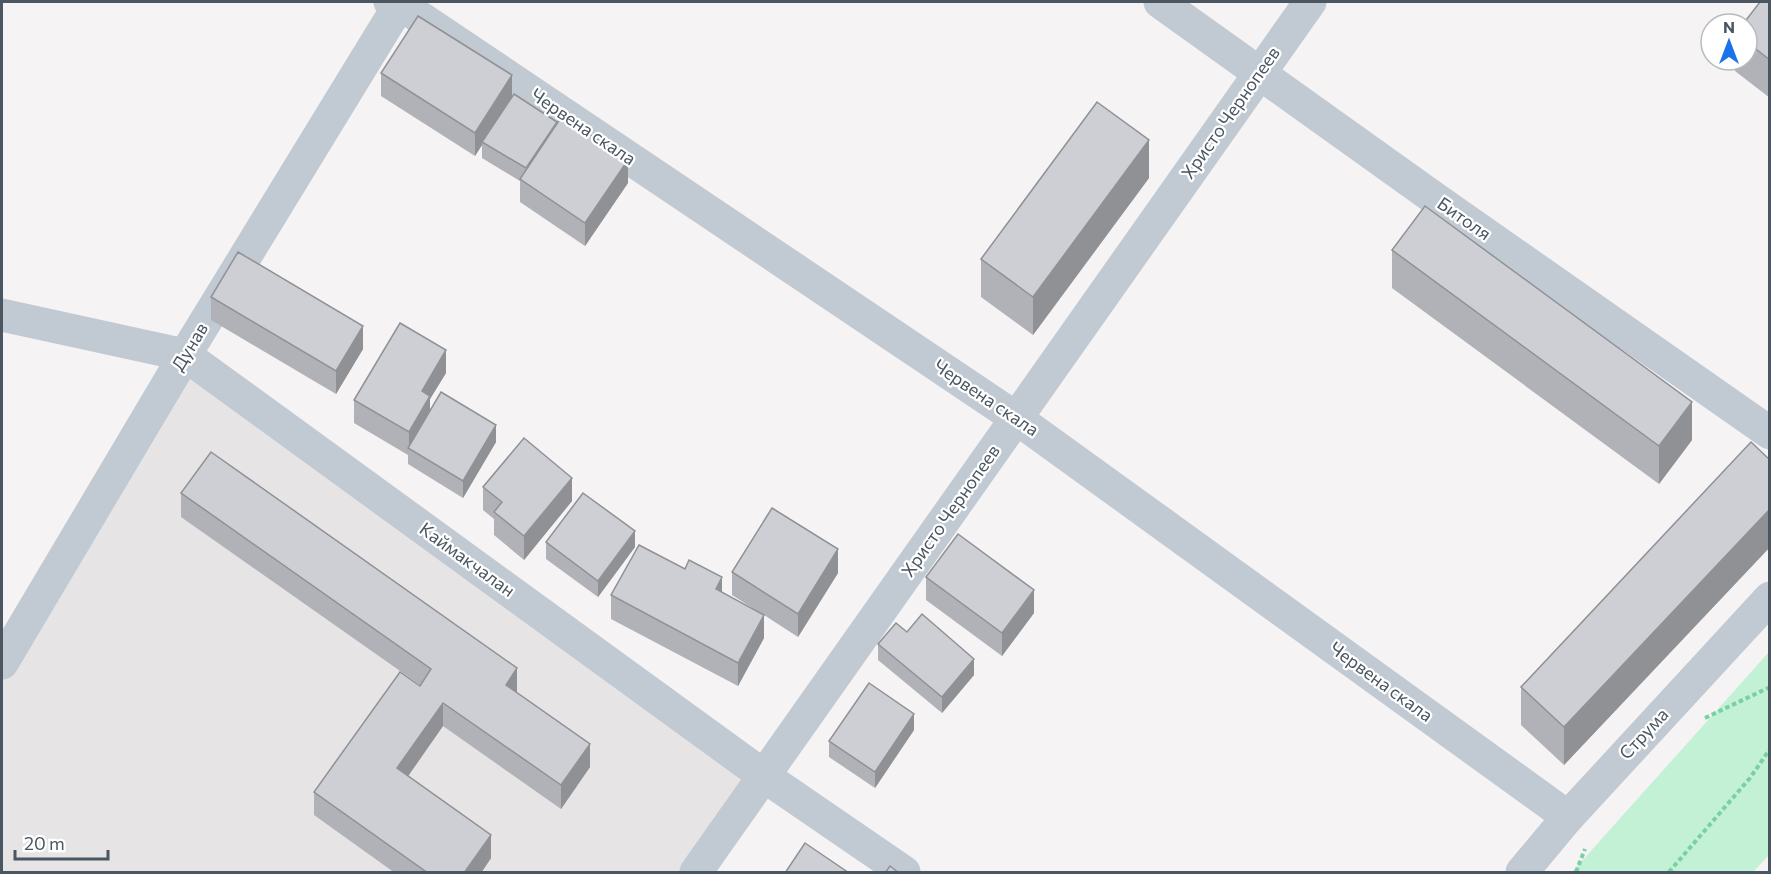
<svg xmlns="http://www.w3.org/2000/svg" width="1771" height="874" font-family="Commissioner,sans-serif">
<rect width="100%" height="100%" fill="#f5f3f3"/>
<!-- education -->
<polygon fill="#e6e4e5" points="185,355 764,776 696,872 2,872 2,663"/>
<!-- green -->
<polygon fill="#c3f1d5" points="1769,652 1769,855 1753,872 1572,872"/>
<g fill="none" stroke-linecap="round" stroke-linejoin="round">
<!-- path -->
<g stroke="#7ad0a6" stroke-width="4" stroke-dasharray="4.5 3" stroke-linecap="butt">
<polyline points="1705,718 1770,687"/>
<polyline points="1576,872 1585,849"/>
<polyline points="1669,872 1750,778 1770,749"/>
</g>
<!-- minor -->
<g stroke="#c1cad2" stroke-width="33">
<polyline points="390,2 400,4 1016,418 1568,817"/>
<polyline points="1160,2 1434,198 1770,433"/>
<polyline points="2,315 185,355 764,776 904,872"/>
<polyline points="2,663 185,355 401,2"/>
<polyline points="696,872 1310,2"/>
<polyline points="1522,872 1568,817 1770,598"/>
</g>
</g>
<!-- wall -->
<g fill="#b0b2b7">
<polygon points="1770,2 1770,98 1735,71 1735,60 1747,60 1747,24"/>
<polygon points="381,73 512,97 628,183 585,246 520,202 520,181 482,158 482,145 475,156 381,96"/>
<polygon points="1149,178 1033,335 981,297 981,259"/>
<polygon points="1392,250 1692,440 1659,484 1392,288"/>
<polygon points="211,297 363,349 336,394 211,320"/>
<polygon points="446,373 430,399 430,411 496,442 463,498 408,464 408,455 354,423 354,400"/>
<polygon points="1770,460 1770,547 1564,765 1521,725 1521,687"/>
<polygon points="483,487 572,501 524,560 494,535 494,519 483,510"/>
<polygon points="181,493 517,692 590,767 561,809 443,726 408,776 491,858 481,873 395,873 314,815 314,792 420,685 181,517"/>
<polygon points="546,542 635,547 598,597 546,559"/>
<polygon points="732,572 838,573 798,637 764,615 764,638 738,686 611,619 611,595 722,593 760,613 732,595"/>
<polygon points="926,577 1034,613 1002,656 926,600"/>
<polygon points="907,632 974,675 942,713 878,660 878,644"/>
<polygon points="914,730 875,788 829,757 829,741"/>
</g>
<!-- shaded-wall -->
<g fill="#909195">
<polygon points="512,75 512,98 482,142 482,145 475,156 475,133"/>
<polygon points="1149,140 1149,178 1033,335 1033,297"/>
<polygon points="628,160 628,183 585,246 585,223"/>
<polygon points="363,326 363,349 336,394 336,371"/>
<polygon points="446,350 446,373 430,399 430,419 409,449 409,432 422,391"/>
<polygon points="1692,402 1692,440 1659,484 1659,446"/>
<polygon points="496,425 496,442 463,498 463,481"/>
<polygon points="572,478 572,501 524,560 524,536"/>
<polygon points="1770,509 1770,547 1564,765 1564,727"/>
<polygon points="635,531 635,547 598,597 598,581"/>
<polygon points="838,549 838,573 798,637 798,614"/>
<polygon points="722,577 722,601 716,589"/>
<polygon points="1034,590 1034,613 1002,656 1002,633"/>
<polygon points="764,615 764,638 738,686 738,663"/>
<polygon points="974,659 974,675 942,713 942,697"/>
<polygon points="517,668 517,692 506,708 506,685"/>
<polygon points="443,703 443,726 397,792 397,768"/>
<polygon points="914,714 914,730 875,788 875,772"/>
<polygon points="590,744 590,767 561,809 561,785"/>
<polygon points="491,835 491,858 481,873 464,873"/>
</g>
<!-- building -->
<g fill="#cdcfd5" stroke="#909195" stroke-width="1.5">
<polygon points="1760,2 1770,2 1770,60 1747,42 1747,24 1743,24"/>
<polygon points="418,16 512,75 475,133 381,73"/>
<polygon points="514,94 557,122 526,168 482,142"/>
<polygon points="1097,102 1149,140 1033,297 981,259"/>
<polygon points="562,116 628,160 585,223 520,179"/>
<polygon points="1425,206 1692,402 1659,446 1392,250"/>
<polygon points="238,252 363,326 336,371 211,297"/>
<polygon points="400,323 446,350 422,391 430,396 409,432 354,400"/>
<polygon points="441,392 496,425 463,481 408,448"/>
<polygon points="524,438 572,478 524,536 494,512 502,502 483,487"/>
<polygon points="1751,442 1770,460 1770,509 1564,727 1521,687"/>
<polygon points="211,452 517,668 506,685 590,744 561,785 443,703 397,768 491,835 464,873 428,873 314,792 400,672 420,686 431,669 181,493"/>
<polygon points="583,493 635,531 598,581 546,542"/>
<polygon points="772,508 838,549 798,614 732,572"/>
<polygon points="958,534 1034,590 1002,633 926,577"/>
<polygon points="639,545 685,569 689,560 722,577 716,589 764,615 738,663 611,595"/>
<polygon points="922,614 974,659 942,697 878,644 896,623 907,632"/>
<polygon points="869,683 914,714 875,772 829,741"/>
<polygon points="805,843 849,873 785,873"/>
<polygon points="890,866 899,873 885,873"/>
</g>
<g text-anchor="middle" stroke-width="4.5" stroke-linejoin="round" paint-order="stroke">
<!-- street labels -->
<g font-size="18" fill="#4a5661" stroke="#fff">
<text transform="translate(1231 113) rotate(-55)" y="6">Христо Чернопеев</text>
<text transform="translate(583 127) rotate(34)" y="6">Червена скала</text>
<text transform="translate(1464 219) rotate(35)" y="6">Битоля</text>
<text transform="translate(190 347) rotate(-59)" y="6">Дунав</text>
<text transform="translate(986 398) rotate(34)" y="6">Червена скала</text>
<text transform="translate(951 511) rotate(-55)" y="6">Христо Чернопеев</text>
<text transform="translate(467 560) rotate(36)" y="6">Каймакчалан</text>
<text transform="translate(1381 682) rotate(36)" y="6">Червена скала</text>
<text transform="translate(1644 734) rotate(-47)" y="6">Струма</text>
</g>
</g>
<!-- border -->
<rect width="1771" height="874" fill="none" stroke="#4a5661" stroke-width="6"/>
<!-- north arrow -->
<g transform="translate(1729 42)"><circle r="28" fill="#ffffff" stroke="#b7bbc0" stroke-width="1.5"/>
<path d="M0-4.5L10 22L0 15L-10 22Z" fill="#1a73e8"/>
<text y="-9" font-size="16" font-weight="bold" text-anchor="middle" fill="#4a5661">N</text>
</g>
<!-- scale -->
<path d="M15 850v9h93v-9" fill="none" stroke="#4a5661" stroke-width="3"/>
<text x="24" y="850" font-size="18" fill="#4a5661" stroke="#ffffff" stroke-width="4.5" paint-order="stroke">20 m</text>
</svg>
